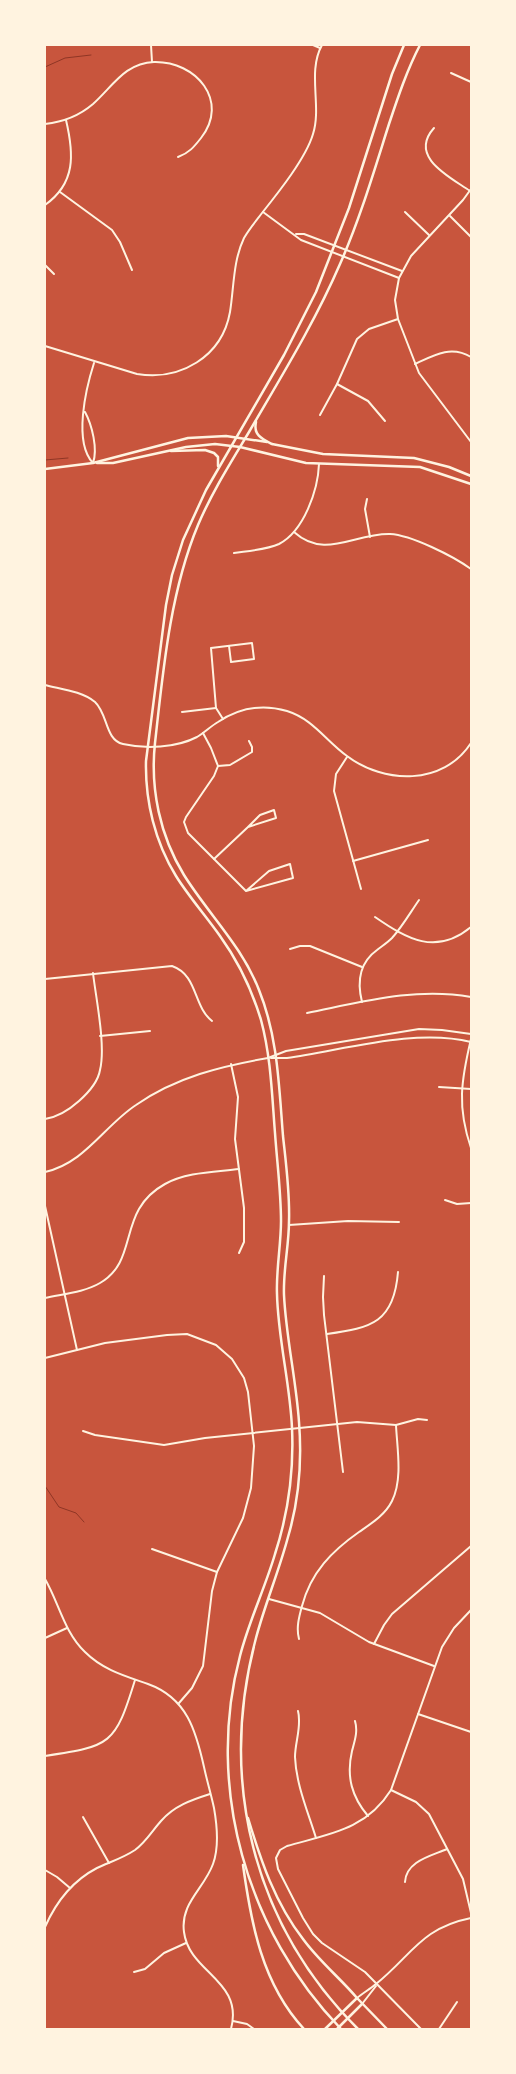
<svg xmlns="http://www.w3.org/2000/svg" width="516" height="2074" font-family="'PT Sans',sans-serif">
<rect width="100%" height="100%" fill="#c8553d"/>
<g fill="none" stroke-linecap="round" stroke-linejoin="round">
<!-- stream -->
<g stroke="#8f3625" stroke-width="1">
<polyline points="45,67 65,58 91,55"/>
<polyline points="45,460 68,458"/>
<polyline points="45,1486 59,1507 76,1513 84,1522"/>
</g>
<!-- minor -->
<g stroke="#fff3e0" stroke-width="2">
<polyline points="151,45 152,62"/>
<polyline points="313,45 320,48"/>
<polyline points="451,73 471,82"/>
<path d="M45,124C63,122 79,116 93,104C113,86 125,63 154,62C196,61 230,101 201,138C194,147 189,153 178,157"/>
<path d="M434,128C408,157 450,177 470,191"/>
<polyline points="471,189 463,200 411,256 399,278 395,300 398,319 419,373 471,442"/>
<polyline points="60,192 112,230 120,242 132,270"/>
<path d="M45,205C76,183 74,154 66,120"/>
<polyline points="263,212 301,240 399,278"/>
<polyline points="405,212 429,235"/>
<polyline points="450,216 471,237"/>
<polyline points="296,234 304,234 402,271"/>
<polyline points="45,265 54,274"/>
<path d="M45,346L137,374C180,381 222,357 230,312C234,287 233,261 244,238C249,229 256,221 262,213C278,193 306,158 313,134C322,106 307,72 322,45"/>
<path d="M415,364C434,355 451,345 471,357"/>
<polyline points="337,384 368,401 385,421"/>
<path d="M85,412C92,425 98,449 93,463C73,442 86,388 94,363"/>
<polyline points="320,415 337,384 357,339 369,329 398,319"/>
<polyline points="367,499 365,509 370,537"/>
<path d="M294,532C325,560 354,533 390,534C411,535 453,556 471,569"/>
<path d="M234,553C248,551 266,550 279,544C304,531 318,490 319,464"/>
<path d="M45,685C60,689 82,691 95,702C108,714 105,740 123,744C145,749 176,748 197,737C204,733 211,726 218,722C239,708 263,704 287,711C313,719 326,741 347,756C384,784 443,786 471,743"/>
<polyline points="182,712 216,708"/>
<polyline points="223,719 216,708 211,648 252,643 254,659 231,662 229,646"/>
<polyline points="203,733 211,748 218,766 214,776 186,817 184,822 188,833 246,891 293,878 290,864 269,871 246,891"/>
<polyline points="347,757 336,774 334,791 361,889"/>
<polyline points="218,766 230,765 252,752 252,747 249,741"/>
<polyline points="214,859 248,827 276,818 274,810 260,815 248,827"/>
<polyline points="353,861 428,840"/>
<path d="M375,917C407,939 436,956 471,927"/>
<polyline points="290,949 300,946 310,946 362,967"/>
<path d="M45,979L172,966C198,975 193,1006 212,1021"/>
<path d="M362,1002C357,982 359,963 377,950C382,946 387,943 392,938C402,927 410,913 419,900"/>
<path d="M307,1013C362,1002 415,987 471,997"/>
<polyline points="100,1036 150,1031"/>
<path d="M471,1039C461,1081 457,1107 471,1148"/>
<polyline points="231,1064 238,1097 235,1139 244,1208 244,1242 239,1253"/>
<polyline points="439,1087 471,1089"/>
<path d="M45,1119C58,1117 69,1110 79,1101C88,1093 98,1082 100,1070C106,1046 96,999 93,973"/>
<path d="M45,1172C85,1163 104,1126 136,1105C176,1077 222,1066 268,1058"/>
<polyline points="445,1200 457,1204 471,1203"/>
<polyline points="45,1206 77,1350"/>
<polyline points="289,1225 348,1221 399,1222"/>
<polyline points="324,1276 323,1297 324,1315 343,1472"/>
<path d="M45,1298C63,1294 85,1292 100,1283C140,1260 116,1211 165,1184C186,1172 215,1172 239,1169"/>
<path d="M327,1334C372,1328 394,1322 398,1272"/>
<polyline points="45,1358 105,1343 167,1335 187,1334 216,1345 232,1359 244,1378 248,1392 254,1446 251,1488 243,1518 217,1572 212,1591 203,1666 192,1688 179,1703"/>
<polyline points="83,1431 95,1435 164,1445 205,1438 357,1422 396,1425 418,1419 427,1420"/>
<polyline points="152,1549 217,1572"/>
<path d="M45,1579C59,1603 64,1632 85,1652C103,1670 125,1676 148,1684C187,1698 196,1731 204,1767C207,1781 211,1794 214,1808C217,1825 219,1848 213,1864C204,1889 180,1903 184,1932C189,1973 244,1980 231,2029"/>
<polyline points="269,1599 320,1613 369,1642 434,1666"/>
<polyline points="45,1638 67,1628"/>
<path d="M299,1639C296,1628 299,1617 302,1606C311,1572 332,1551 359,1532C372,1523 385,1515 392,1501C403,1479 397,1448 396,1425"/>
<polyline points="374,1644 384,1625 392,1614 471,1546"/>
<path d="M298,1711C302,1726 295,1742 295,1757C296,1784 308,1812 316,1838"/>
<polyline points="418,1714 471,1732"/>
<path d="M355,1721C358,1731 355,1740 352,1751C346,1777 352,1797 368,1816"/>
<path d="M45,1756C111,1746 115,1745 135,1680"/>
<polyline points="391,1790 416,1802 429,1814 463,1879 471,1913"/>
<polyline points="83,1817 109,1863"/>
<polyline points="45,1870 57,1877 70,1888"/>
<path d="M405,1882C406,1861 431,1856 447,1849"/>
<path d="M45,1927C56,1902 72,1881 97,1868C110,1862 123,1858 135,1850C146,1842 152,1831 161,1821C174,1806 191,1800 210,1794"/>
<polyline points="134,1972 145,1969 164,1953 186,1943"/>
<path d="M357,1998C363,1993 370,1989 376,1984C412,1955 421,1928 471,1918"/>
<polyline points="362,2004 376,1986"/>
<polyline points="233,2021 247,2024 254,2029"/>
<path d="M421,2029L365,1972L322,1943L313,1934L303,1918L278,1869L276,1858L280,1850L287,1846C329,1834 366,1830 391,1790L442,1647L454,1628L471,1610"/>
<polyline points="439,2029 457,2002"/>
</g>
<!-- tertiary -->
<g stroke="#fff3e0" stroke-width="2">
<polyline points="268,1058 286,1051 419,1029 442,1030 471,1034"/>
<path d="M271,1058H287C344,1050 415,1028 471,1042"/>
</g>
<!-- secondary -->
<g stroke="#fff3e0" stroke-width="2.5">
<polyline points="272,444 323,454 414,458 449,467 471,476"/>
<polyline points="97,463 113,463 186,447 215,444 240,447 306,463 420,467 471,484"/>
<polyline points="45,469 93,463 188,438 226,436 267,442"/>
<polyline points="325,2029 357,1998 387,2029"/>
<polyline points="337,2029 362,2004"/>
</g>
<!-- trunk -->
<g stroke="#fff3e0" stroke-width="2.5">
<path d="M256,422C253,435 262,439 272,444"/>
<polyline points="171,451 205,450 214,453 218,457 218,466"/>
<path d="M248,1818C261,1861 275,1903 303,1939C319,1961 340,1978 357,1998"/>
<path d="M243,1865C251,1923 262,1984 304,2029"/>
<path d="M341,2029C247,1932 205,1787 240,1656C249,1621 265,1588 275,1554C288,1514 294,1471 292,1428C290,1383 278,1339 277,1294C276,1270 281,1245 281,1221C281,1192 277,1162 275,1133C272,1096 271,1057 261,1020C252,990 238,961 220,936C206,916 189,897 176,876C155,842 145,801 146,761L166,605L172,575L183,540L206,490L284,355L316,292L349,208L392,74L404,45"/>
<path d="M358,2029C253,1924 218,1781 256,1638C265,1604 279,1571 288,1537C299,1500 302,1460 299,1422C296,1379 286,1337 284,1295C283,1270 289,1246 289,1221C290,1193 286,1164 283,1136C279,1087 278,1037 259,990C242,946 209,915 184,875C160,836 150,789 155,743C163,671 170,592 198,525C212,492 231,462 249,432C281,377 315,322 340,264C360,219 374,171 389,124C398,97 407,70 420,45"/>
</g>
</g>
<!-- border -->
<rect width="516" height="2074" fill="none" stroke="#fff3e0" stroke-width="92"/>
</svg>
